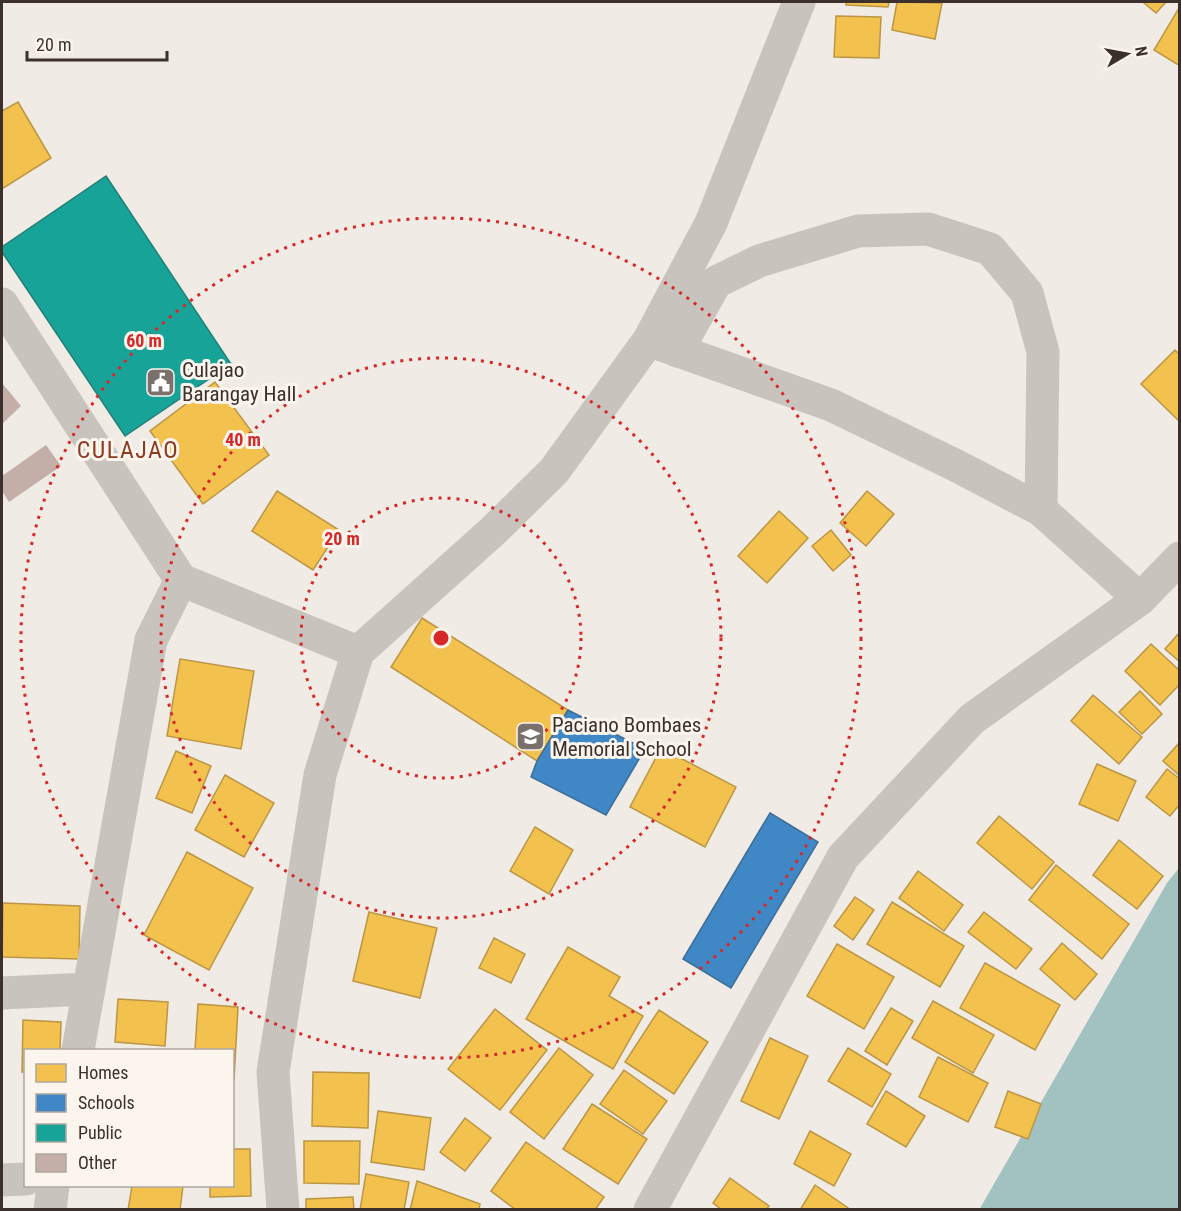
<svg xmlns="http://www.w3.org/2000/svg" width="1181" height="1211" font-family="'Roboto Condensed',sans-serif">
<rect width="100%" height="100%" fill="#f0ebe5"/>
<!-- water -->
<polygon fill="#a1c2c1" points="1179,868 1179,1209 979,1210 1167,883"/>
<!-- homes -->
<g fill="#f2c14e" stroke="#bb9644" stroke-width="1.5">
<polygon points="846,2 889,2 888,7 846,5"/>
<polygon points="897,2 942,3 935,39 892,30"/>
<polygon points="1145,2 1166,2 1156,13 1144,3"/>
<polygon points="1179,8 1180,8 1180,66 1154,50"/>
<polygon points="836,16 881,17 879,58 834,57"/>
<polygon points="18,102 51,158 2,189 2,111"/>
<polygon points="1175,350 1180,355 1180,422 1141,384"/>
<polygon points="215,382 269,455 203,504 150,431"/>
<polygon points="277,491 339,530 313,570 252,531"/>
<polygon points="867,491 894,514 866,546 840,523"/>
<polygon points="779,511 808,538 767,583 738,556"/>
<polygon points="831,530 851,555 833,571 812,546"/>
<polygon points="422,618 568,710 537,761 391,667"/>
<polygon points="1180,632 1180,662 1165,649"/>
<polygon points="1151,644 1180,671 1180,684 1160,705 1125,671"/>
<polygon points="180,659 254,671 241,749 167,736"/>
<polygon points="1140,691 1162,714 1142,734 1119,712"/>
<polygon points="1093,695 1142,737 1119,764 1071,721"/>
<polygon points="1180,742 1180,776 1163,761"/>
<polygon points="661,748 736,787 705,847 630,807"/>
<polygon points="176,751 211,766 192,813 156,798"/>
<polygon points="1097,764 1136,781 1118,821 1079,804"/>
<polygon points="1167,769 1180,779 1180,804 1170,816 1146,797"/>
<polygon points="225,775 274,803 244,857 195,830"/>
<polygon points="999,816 1054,862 1032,889 977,843"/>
<polygon points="535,827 573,850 549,894 510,871"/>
<polygon points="1119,840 1163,876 1137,909 1093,875"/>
<polygon points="187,852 253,888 209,970 144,935"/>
<polygon points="1056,865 1129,924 1102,959 1029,900"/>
<polygon points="918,871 963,905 944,931 899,898"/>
<polygon points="855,897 874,910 853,940 834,926"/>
<polygon points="892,902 964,946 940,987 867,944"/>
<polygon points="3,903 80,906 79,959 2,957"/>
<polygon points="369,912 437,928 420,998 353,981"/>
<polygon points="984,912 1032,949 1016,969 968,932"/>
<polygon points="494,938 525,954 511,983 479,968"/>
<polygon points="1062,943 1097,974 1075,1000 1040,969"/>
<polygon points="837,944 894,977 864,1029 807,996"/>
<polygon points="568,947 620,977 609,996 643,1016 613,1069 526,1019"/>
<polygon points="985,963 1060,1005 1035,1050 960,1008"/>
<polygon points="118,999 168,1002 165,1046 115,1042"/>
<polygon points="933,1001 994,1035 973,1073 912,1038"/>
<polygon points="198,1004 238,1007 234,1080 232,1050 195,1050"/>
<polygon points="891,1008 913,1021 887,1065 865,1051"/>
<polygon points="495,1009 547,1050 500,1110 448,1069"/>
<polygon points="659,1010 708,1042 674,1094 625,1062"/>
<polygon points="23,1020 61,1022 60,1050 26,1050 26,1072 22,1072"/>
<polygon points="770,1038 808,1056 779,1119 741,1101"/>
<polygon points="559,1048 593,1075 544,1139 510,1112"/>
<polygon points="848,1048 891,1074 872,1107 828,1081"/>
<polygon points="938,1057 988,1083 968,1122 919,1097"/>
<polygon points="624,1070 667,1101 643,1134 600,1104"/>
<polygon points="313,1072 369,1073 368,1128 312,1126"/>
<polygon points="886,1091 925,1116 906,1147 867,1124"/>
<polygon points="1008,1091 1041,1104 1028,1139 995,1127"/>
<polygon points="592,1104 647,1139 618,1184 563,1149"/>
<polygon points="378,1111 431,1118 424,1170 371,1162"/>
<polygon points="465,1118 491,1138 465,1171 440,1152"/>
<polygon points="810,1131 851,1154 834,1186 794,1164"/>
<polygon points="304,1141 360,1141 359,1184 304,1183"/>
<polygon points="526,1142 604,1197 595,1210 516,1210 491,1191"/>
<polygon points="232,1149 250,1149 251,1196 210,1197 210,1186 232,1186"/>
<polygon points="366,1174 409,1182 404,1210 360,1210"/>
<polygon points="730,1178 769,1206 766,1210 722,1210 713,1203"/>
<polygon points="417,1181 480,1204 479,1210 410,1210"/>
<polygon points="815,1185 851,1210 800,1210"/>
<polygon points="132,1186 183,1186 180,1210 128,1210"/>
<polygon points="353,1197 354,1210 306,1210 306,1199"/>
</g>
<!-- schools -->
<g fill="#3f88c5" stroke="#3e6e97" stroke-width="1.5">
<polygon points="568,710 645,749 606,815 531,777 537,761"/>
<polygon points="770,813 818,842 731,988 683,959"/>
</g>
<!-- public -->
<polygon fill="#17a398" stroke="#228077" stroke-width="1.5" points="106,176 231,364 125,436 2,252 2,247"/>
<!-- building -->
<g fill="#c3afa7">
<polygon points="2,383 21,406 2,424"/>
<polygon points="46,445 61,466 9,502 2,491 2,476"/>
</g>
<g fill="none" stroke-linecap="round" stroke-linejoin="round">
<!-- minor -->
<g stroke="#c9c3be" stroke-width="33">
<polyline points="2,304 181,580 358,652"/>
<polyline points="656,343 831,405 955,465 1041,510 1140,599"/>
<polyline points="677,351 716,282 759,261 858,231 928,229 990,249 1027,293 1043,352 1041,510"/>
<polyline points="2,993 89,989"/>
<polyline points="78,1050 151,640 181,580"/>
<polyline points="2,1180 26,1179"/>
<polyline points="50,1210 53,1186"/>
<polyline points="283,1210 273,1072 320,775 358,652 493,531 554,471 649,340 711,223 799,2"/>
<polyline points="650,1210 843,857 972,719 1140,599 1180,558"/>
</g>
</g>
<!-- distance rings -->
<g fill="none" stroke="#d62828" stroke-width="3" stroke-dasharray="3 6">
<circle cx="441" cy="638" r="140"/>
<circle cx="441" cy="638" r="280"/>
<circle cx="441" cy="638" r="420"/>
</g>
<!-- icons -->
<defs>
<symbol id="civic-square" viewBox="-11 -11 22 22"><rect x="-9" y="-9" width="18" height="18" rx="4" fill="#7a716c" stroke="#fbf5ee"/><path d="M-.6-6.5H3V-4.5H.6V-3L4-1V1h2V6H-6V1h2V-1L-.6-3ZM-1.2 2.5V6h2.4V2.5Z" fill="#fff"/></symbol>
<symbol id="school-square" viewBox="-11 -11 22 22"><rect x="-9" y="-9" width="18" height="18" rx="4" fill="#7a716c" stroke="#fbf5ee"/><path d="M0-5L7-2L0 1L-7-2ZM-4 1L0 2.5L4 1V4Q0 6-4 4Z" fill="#fff"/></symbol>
</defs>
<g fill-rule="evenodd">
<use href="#civic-square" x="144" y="366" width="33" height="33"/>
<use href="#school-square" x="514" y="720" width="33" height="33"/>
</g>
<g text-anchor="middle" stroke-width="6" stroke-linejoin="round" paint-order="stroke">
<!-- poi labels -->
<g font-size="21" fill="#3b302b" stroke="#fbf5ee" text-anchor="start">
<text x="182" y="377">Culajao<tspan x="182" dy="24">Barangay Hall</tspan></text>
<text x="552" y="732">Paciano Bombaes<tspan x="552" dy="24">Memorial School</tspan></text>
</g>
<!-- quarter labels -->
<g font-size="24" letter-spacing="1.5" fill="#8c3b22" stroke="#fbf5ee">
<text x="128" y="458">CULAJAO</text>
</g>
</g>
<circle cx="441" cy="638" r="9" fill="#d62828" stroke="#fbf5ee" stroke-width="3"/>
<g font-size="18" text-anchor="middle" font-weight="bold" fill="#d62828" stroke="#fbf5ee" stroke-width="6" stroke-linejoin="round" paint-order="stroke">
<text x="144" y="347">60 m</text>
<text x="243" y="446">40 m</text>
<text x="342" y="545">20 m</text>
</g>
<!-- border -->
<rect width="1181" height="1211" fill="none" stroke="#3b302b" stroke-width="6"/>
<!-- legend -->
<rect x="24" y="1049" width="210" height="138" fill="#fbf5ee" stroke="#aea6a0" stroke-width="1.5"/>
<rect x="36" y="1064" width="30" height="18" fill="#f2c14e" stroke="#aea6a0" stroke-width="1.5"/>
<text x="78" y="1079" font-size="18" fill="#3b302b">Homes</text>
<rect x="36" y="1094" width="30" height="18" fill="#3f88c5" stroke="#aea6a0" stroke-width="1.5"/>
<text x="78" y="1109" font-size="18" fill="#3b302b">Schools</text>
<rect x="36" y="1124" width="30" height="18" fill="#17a398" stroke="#aea6a0" stroke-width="1.5"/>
<text x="78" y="1139" font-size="18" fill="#3b302b">Public</text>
<rect x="36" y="1154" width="30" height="18" fill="#c3afa7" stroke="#aea6a0" stroke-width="1.5"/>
<text x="78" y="1169" font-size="18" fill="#3b302b">Other</text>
<!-- north arrow -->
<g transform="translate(1127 54) rotate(80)" stroke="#fbf5ee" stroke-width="4.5" paint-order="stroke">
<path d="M0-4.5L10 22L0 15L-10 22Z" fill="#3b302b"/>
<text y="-9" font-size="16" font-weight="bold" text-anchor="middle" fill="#3b302b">N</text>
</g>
<!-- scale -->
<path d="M27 51v9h140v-9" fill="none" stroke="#3b302b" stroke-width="3"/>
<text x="36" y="51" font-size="18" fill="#3b302b" stroke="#fbf5ee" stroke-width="4.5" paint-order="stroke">20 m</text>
</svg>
